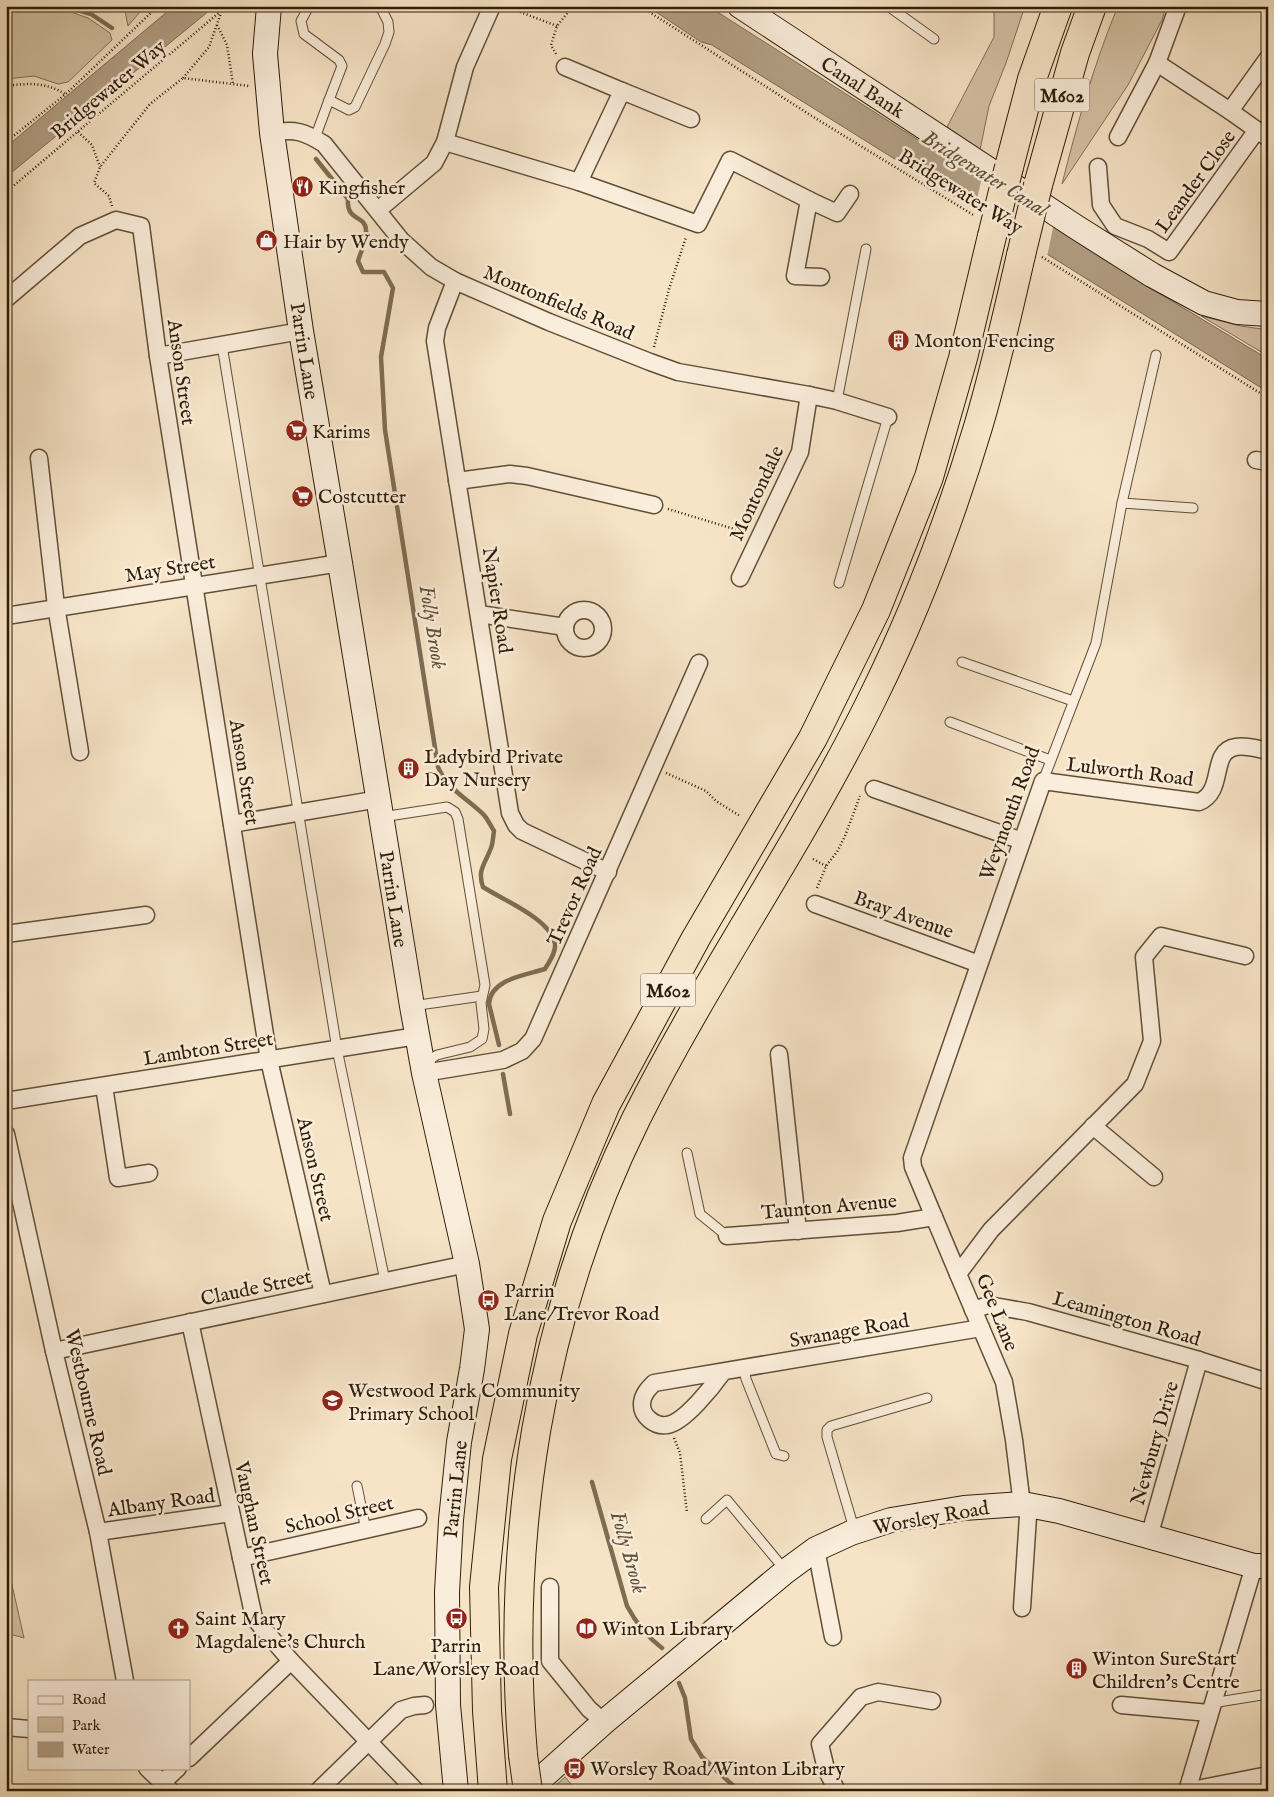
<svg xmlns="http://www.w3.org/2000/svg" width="1274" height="1797" font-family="'IM FELL English',serif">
<rect width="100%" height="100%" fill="#f7e4c7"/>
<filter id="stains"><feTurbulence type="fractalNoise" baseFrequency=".004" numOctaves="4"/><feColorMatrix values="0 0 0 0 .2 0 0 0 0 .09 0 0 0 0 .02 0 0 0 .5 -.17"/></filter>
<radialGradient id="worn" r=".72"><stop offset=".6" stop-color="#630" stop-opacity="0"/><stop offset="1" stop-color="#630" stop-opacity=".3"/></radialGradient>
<!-- green -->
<g fill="#d5c2a6" stroke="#827056">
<polygon points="6,6 54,6 88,18 110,33 112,40 68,82 58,84 34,76 6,79"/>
<polygon points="124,6 145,6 128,26"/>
<polygon points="994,6 1025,6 1006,63 989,106 980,150 947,127 994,37"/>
<path d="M1118,6H1166L1162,20L1128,85L1062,184C1077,124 1094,64 1118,6Z"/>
<polygon points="1201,316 1241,326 1268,330 1268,356"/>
<polygon points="6,1558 24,1638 6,1633"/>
<polygon points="565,1777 577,1791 555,1791 554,1787"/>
</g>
<!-- water -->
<g fill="#b3a086" stroke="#7e6c53">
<polygon points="174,6 215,6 6,177 6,147"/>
<polygon points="647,6 708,6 1157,292 1268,359 1268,392 712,45 701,42"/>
</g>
<!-- pier -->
<polygon fill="#f7e4c7" points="982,177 1054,223 1047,257 974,212"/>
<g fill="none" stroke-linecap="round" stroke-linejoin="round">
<!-- stream -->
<g stroke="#7e6c53" stroke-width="4.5">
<polyline points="65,6 91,14 112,28"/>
<path d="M316,159L348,199C346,222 365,214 366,230C367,240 361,251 358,261L363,272H384L393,288L381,357L385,430L438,767C447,789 468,799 484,815C488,820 491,826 494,831C493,837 493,843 491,848C485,864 477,870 483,887C503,900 551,919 555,944C556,953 549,962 545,969C526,975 490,979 489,1004L499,1045"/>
<polyline points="503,1074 510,1114"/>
<path d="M592,1482L627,1606C636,1623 646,1636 662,1648"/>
<polyline points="679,1683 685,1698 691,1739 702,1757 739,1791"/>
</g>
<defs>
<g id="lane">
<polyline points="309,6 301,21 304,34 339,60 342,66 329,100"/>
<polyline points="888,6 934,39"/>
<polyline points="315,138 329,100 349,110 355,107 385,44 389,32 388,22 382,10 376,6"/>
<polyline points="222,345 337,1049 385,1281"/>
<polyline points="837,401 866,249"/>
<polyline points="1122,503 1193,508"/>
<polyline points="839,583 888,417"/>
<polyline points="962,662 1073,701"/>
<polyline points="950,722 1050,760"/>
<polyline points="1043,781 1096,643 1122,503 1156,355"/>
<polyline points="382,817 447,807 455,812 458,819 485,985 481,1003 484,1029 482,1039 470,1047 437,1055 432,1058 428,1066"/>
<polyline points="412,1006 482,996"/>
<polyline points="687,1153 700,1214 727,1236"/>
<polyline points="744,1369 746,1379 776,1454 784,1456"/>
<polyline points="357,1486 366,1530"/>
<polyline points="706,1519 727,1500 785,1570"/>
<polyline points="855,1532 827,1437 827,1430 831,1426 927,1398"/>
<polyline points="1212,1703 1268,1694"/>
</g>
<g id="street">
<polyline points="1157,63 1178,6"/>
<polyline points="565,67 622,91 579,182"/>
<polyline points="622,91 691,119"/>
<polyline points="1230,111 1268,58"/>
<path d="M272,133C294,128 305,132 324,144L401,240L431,267L455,281L549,322L650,362L678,372L809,395L837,401L888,417"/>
<polyline points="1118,137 1157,63 1230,111 1268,138"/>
<polyline points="445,142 579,182 698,224 730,160 809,200 795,276 821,277"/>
<polyline points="1098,167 1101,205 1115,226 1148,239 1169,252 1257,130"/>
<polyline points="809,200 837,213 850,194"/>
<polyline points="378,210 434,163 445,142 465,67 492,6"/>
<polyline points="455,281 437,328 435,341 510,813 516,825 522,831 608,872"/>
<polyline points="6,299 80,236 116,220 141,226 158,356 269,1060 323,1294"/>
<polyline points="158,356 301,331"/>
<polyline points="39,458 56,606 80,752"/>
<polyline points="1256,460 1268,462"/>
<polyline points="457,481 510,474 527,476 654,505"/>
<polyline points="740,578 800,452 809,395"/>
<circle cx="584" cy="629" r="19"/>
<polyline points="479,614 565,627"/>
<polyline points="6,616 340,563"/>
<polyline points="874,789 1022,841"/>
<polyline points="232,824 379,799"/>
<polyline points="815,904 979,964"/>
<polyline points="6,934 146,915"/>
<polyline points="779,1054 798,1231"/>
<polyline points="424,1073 503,1060 522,1051 533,1039 699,663"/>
<polyline points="104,1086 118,1178 149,1173"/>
<polyline points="6,1101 417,1036"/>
<polyline points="1093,1126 1154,1177"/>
<polyline points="6,1134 54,1351 98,1532 125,1681"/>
<polyline points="727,1236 897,1223 934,1217"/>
<path d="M958,1274L913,1167L912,1158L1043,781L1199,802C1226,791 1209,751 1236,747C1246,745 1258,749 1268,751"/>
<polyline points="973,1310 988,1305 1028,1312 1199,1360 1268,1382"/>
<polyline points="190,1322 254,1618 291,1661 416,1791"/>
<polyline points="54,1351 467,1264"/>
<path d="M723,1372C713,1386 684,1423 667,1425C655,1427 641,1416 642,1403C643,1394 648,1389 654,1383L981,1328"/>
<polyline points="98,1532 231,1513"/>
<polyline points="1149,1537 1199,1360"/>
<polyline points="816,1549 833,1637"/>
<polyline points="241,1558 418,1518"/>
<polyline points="550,1587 550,1661 589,1709 604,1722"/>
<polyline points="1022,1608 1028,1516 1021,1497 1014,1440 1004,1382 958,1274 991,1230 1135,1084 1152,1041 1144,957 1161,936 1245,956"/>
<polyline points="1121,1705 1209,1713"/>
<polyline points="6,1727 29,1729"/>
<polyline points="189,1758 291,1661"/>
<polyline points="147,1768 171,1791"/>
<polyline points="163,1782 178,1768"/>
<polyline points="318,1791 401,1710 414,1706 425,1705"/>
<polyline points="837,1791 826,1769 820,1744 861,1697 878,1692 932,1701"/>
<polyline points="1187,1791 1254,1566"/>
<polyline points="1187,1791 1268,1775"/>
</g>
<g id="secondary">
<polyline points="269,6 265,54 272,133 301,331 340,563 412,1006 424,1073 467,1264 477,1329 472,1369 459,1442 451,1520 447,1592 448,1705 456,1791"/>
<polyline points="740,6 1076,227 1152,275 1204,303 1237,312 1268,314"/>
<polyline points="527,1791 604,1722 786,1571 816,1549 851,1533 891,1520 964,1508 1023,1504 1059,1511 1254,1566 1268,1566"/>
</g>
<g id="highway">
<polyline points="1009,167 1032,79 1058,6"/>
<polyline points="1038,185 1075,53 1092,6"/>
<path d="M523,1755C505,1538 539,1315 636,1119C708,975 802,842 873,697C916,610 950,520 978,427C995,370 1008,312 1021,255"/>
<polyline points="493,1791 487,1711 484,1587 497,1459 523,1334 557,1221 606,1104 696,938 813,738 876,610 929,477 963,358 992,236"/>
</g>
</defs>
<!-- lane casing -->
<use href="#lane" stroke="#604f37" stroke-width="11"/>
<!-- street casing -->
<use href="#street" stroke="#604f37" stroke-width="19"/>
<!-- secondary casing -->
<use href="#secondary" stroke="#2e1d07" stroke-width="26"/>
<!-- highway casing -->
<use href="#highway" stroke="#2e1d07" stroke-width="30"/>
<!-- path -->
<g stroke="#2e1d07" stroke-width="2.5" stroke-dasharray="1 2.5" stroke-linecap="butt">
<polyline points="640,6 815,118 975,216"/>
<polyline points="507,7 557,26"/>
<polyline points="217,25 227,45 233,84"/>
<polyline points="556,54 551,45 557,26 573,6"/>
<polyline points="183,78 209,47 221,13"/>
<path d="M6,86C27,83 46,82 65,94"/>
<polyline points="78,132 92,145 100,167"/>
<polyline points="6,142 67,93 158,6"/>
<polyline points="6,192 227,6"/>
<polyline points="112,206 109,196 94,183 100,167 150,104 183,78 249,86"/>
<polyline points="1042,257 1268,398"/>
<polyline points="654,347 669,289 686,237"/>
<polyline points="668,509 744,532"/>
<polyline points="666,773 706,791 716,801 740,816"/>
<polyline points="813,859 826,866"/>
<polyline points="817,888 826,866 837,852 845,836 860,796"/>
<polyline points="674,1438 680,1453 687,1513"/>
</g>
<!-- lane -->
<use href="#lane" stroke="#faeddb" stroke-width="9"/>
<!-- street -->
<use href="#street" stroke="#faeddb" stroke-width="16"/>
<!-- secondary -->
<use href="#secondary" stroke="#faeddb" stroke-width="24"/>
<!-- highway -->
<use href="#highway" stroke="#f7e4c7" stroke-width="28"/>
<defs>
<g id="highway-bridge">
<polyline points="992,236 1009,167"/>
<polyline points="1021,255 1038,185"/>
<polyline points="523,1755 528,1791"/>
</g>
</defs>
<!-- highway-bridge casing -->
<use href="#highway-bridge" stroke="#2e1d07" stroke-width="30" stroke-linecap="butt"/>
<!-- highway-bridge -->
<use href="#highway-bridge" stroke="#f7e4c7" stroke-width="28"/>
</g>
<!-- icons -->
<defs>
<symbol id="restaurant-disc" viewBox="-11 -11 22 22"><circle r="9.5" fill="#8f2418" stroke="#faeddb"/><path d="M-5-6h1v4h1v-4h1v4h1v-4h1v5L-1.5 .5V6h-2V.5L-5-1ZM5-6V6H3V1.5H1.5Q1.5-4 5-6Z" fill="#fff"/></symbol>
<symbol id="shop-disc" viewBox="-11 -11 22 22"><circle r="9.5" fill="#8f2418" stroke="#faeddb"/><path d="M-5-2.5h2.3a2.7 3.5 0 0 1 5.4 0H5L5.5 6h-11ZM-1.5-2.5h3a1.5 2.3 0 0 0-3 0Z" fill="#fff"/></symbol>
<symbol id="building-disc" viewBox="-11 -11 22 22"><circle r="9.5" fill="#8f2418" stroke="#faeddb"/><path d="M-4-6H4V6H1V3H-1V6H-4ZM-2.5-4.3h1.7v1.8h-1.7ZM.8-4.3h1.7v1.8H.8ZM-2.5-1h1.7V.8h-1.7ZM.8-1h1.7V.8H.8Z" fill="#fff"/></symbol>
<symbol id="supermarket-disc" viewBox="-11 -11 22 22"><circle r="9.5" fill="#8f2418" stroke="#faeddb"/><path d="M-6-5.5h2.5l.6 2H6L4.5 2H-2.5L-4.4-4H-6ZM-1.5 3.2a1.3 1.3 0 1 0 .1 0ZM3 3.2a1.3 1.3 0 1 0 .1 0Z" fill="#fff"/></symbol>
<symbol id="bus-disc" viewBox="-11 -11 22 22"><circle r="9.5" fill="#8f2418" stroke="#faeddb"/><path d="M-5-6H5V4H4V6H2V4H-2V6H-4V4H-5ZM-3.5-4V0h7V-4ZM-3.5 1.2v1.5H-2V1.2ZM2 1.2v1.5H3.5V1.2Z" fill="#fff"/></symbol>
<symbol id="school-disc" viewBox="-11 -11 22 22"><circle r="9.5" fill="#8f2418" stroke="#faeddb"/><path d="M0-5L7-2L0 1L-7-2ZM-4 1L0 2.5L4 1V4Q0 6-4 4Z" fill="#fff"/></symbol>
<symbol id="library-disc" viewBox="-11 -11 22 22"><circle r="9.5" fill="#8f2418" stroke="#faeddb"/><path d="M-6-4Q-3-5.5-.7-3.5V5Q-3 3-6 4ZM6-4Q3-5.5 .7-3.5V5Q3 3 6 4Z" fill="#fff"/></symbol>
<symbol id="church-disc" viewBox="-11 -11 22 22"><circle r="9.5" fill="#8f2418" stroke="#faeddb"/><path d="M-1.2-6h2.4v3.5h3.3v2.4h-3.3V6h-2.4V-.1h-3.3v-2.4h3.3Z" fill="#fff"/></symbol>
</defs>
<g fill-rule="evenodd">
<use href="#restaurant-disc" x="290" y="174" width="25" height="25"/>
<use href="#shop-disc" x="254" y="228" width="25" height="25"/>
<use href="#building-disc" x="886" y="328" width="25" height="25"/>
<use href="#supermarket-disc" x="284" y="418" width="25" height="25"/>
<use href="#supermarket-disc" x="290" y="484" width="25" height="25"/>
<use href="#building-disc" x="396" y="756" width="25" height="25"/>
<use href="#bus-disc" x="476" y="1288" width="25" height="25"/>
<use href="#school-disc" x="320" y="1388" width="25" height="25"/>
<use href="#bus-disc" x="444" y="1606" width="25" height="25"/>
<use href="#library-disc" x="574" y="1616" width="25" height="25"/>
<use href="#church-disc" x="166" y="1616" width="25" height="25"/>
<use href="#building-disc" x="1064" y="1656" width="25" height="25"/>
<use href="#bus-disc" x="562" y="1756" width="25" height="25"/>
</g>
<g text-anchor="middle" stroke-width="5" stroke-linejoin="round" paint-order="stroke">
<!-- shield labels -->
<g fill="#faeddb" stroke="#6b5b47" stroke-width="1">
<rect x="1034.5" y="78.5" width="55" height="33" rx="4"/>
<rect x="640.5" y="973.5" width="55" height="33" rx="4"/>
</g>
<g font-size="19" font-weight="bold" fill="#2e1d07">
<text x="1062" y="102">M602</text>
<text x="668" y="997">M602</text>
</g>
<!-- street labels -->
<g font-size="20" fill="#2e1d07" stroke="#faeddb">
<text transform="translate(863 87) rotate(33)" y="7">Canal Bank</text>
<text transform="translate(108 89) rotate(-40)" y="7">Bridgewater Way</text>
<text transform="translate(1195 181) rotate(-54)" y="7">Leander Close</text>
<text transform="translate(961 191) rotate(32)" y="7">Bridgewater Way</text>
<text transform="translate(559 302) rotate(23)" y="7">Montonfields Road</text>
<text transform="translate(305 351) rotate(81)" y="7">Parrin Lane</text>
<text transform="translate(182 372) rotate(82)" y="7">Anson Street</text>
<text transform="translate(756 493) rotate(-65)" y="7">Montondale</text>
<text transform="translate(170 568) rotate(-9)" y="7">May Street</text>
<text transform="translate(498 600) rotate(81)" y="7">Napier Road</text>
<text transform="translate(1130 771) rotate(7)" y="7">Lulworth Road</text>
<text transform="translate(245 772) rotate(81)" y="7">Anson Street</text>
<text transform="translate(1009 813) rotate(-70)" y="7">Weymouth Road</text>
<text transform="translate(574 896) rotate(-66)" y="7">Trevor Road</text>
<text transform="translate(394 899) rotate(81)" y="7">Parrin Lane</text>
<text transform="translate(904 914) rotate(20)" y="7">Bray Avenue</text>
<text transform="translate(208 1048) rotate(-9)" y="7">Lambton Street</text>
<text transform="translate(316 1169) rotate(77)" y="7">Anson Street</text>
<text transform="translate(829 1206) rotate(-5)" y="7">Taunton Avenue</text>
<text transform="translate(256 1287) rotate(-12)" y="7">Claude Street</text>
<text transform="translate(998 1312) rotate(68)" y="7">Gee Lane</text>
<text transform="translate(1127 1318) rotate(16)" y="7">Leamington Road</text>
<text transform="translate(849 1330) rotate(-10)" y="7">Swanage Road</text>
<text transform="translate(89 1402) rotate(77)" y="7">Westbourne Road</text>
<text transform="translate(1154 1443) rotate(-74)" y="7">Newbury Drive</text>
<text transform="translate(455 1489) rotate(-84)" y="7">Parrin Lane</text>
<text transform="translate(161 1502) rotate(-8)" y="7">Albany Road</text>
<text transform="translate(339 1514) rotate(-13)" y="7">School Street</text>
<text transform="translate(931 1517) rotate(-10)" y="7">Worsley Road</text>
<text transform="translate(255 1523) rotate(78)" y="7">Vaughan Street</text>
</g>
<!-- poi labels -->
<g font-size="20" fill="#2e1d07" stroke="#faeddb" text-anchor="start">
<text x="318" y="194">Kingfisher</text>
<text x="283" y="248">Hair by Wendy</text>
<text x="914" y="347">Monton Fencing</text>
<text x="312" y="438">Karims</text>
<text x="318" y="503">Costcutter</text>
<text x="424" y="763">Ladybird Private<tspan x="424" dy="23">Day Nursery</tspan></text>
<text x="504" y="1297">Parrin<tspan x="504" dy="23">Lane/Trevor Road</tspan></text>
<text x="348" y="1397">Westwood Park Community<tspan x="348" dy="23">Primary School</tspan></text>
<text x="195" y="1625">Saint Mary<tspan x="195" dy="23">Magdalene's Church</tspan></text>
<text x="602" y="1635">Winton Library</text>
<text x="456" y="1652" text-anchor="middle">Parrin<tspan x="456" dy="23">Lane/Worsley Road</tspan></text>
<text x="1092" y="1665">Winton SureStart<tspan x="1092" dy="23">Children's Centre</tspan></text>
<text x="590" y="1775">Worsley Road/Winton Library</text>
</g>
<!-- water labels -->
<g font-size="21" font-style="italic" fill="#63513a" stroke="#faeddb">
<text transform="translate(985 173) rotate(32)" y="7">Bridgewater Canal</text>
<text transform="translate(433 627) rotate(81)" y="7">Folly Brook</text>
<text transform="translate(629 1552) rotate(74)" y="7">Folly Brook</text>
</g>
</g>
<!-- margin -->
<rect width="1274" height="1797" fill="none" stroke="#f7e4c7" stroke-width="25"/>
<rect x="8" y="8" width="1259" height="1782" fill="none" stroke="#2e1d07" stroke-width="2.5"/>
<rect x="12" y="12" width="1249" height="1772" fill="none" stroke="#2e1d07"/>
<!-- legend -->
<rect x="28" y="1680" width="162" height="90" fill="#faeddb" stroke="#a89a86"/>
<rect x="38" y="1696" width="25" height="8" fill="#faeddb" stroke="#a89a86"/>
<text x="72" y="1704" font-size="15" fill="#2e1d07">Road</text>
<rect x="38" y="1717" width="25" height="15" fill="#d5c2a6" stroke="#a89a86"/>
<text x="72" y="1730" font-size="15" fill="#2e1d07">Park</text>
<rect x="38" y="1742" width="25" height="15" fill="#b3a086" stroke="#a89a86"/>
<text x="72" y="1754" font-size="15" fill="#2e1d07">Water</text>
<rect width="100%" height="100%" filter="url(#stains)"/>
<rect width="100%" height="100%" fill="url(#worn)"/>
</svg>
